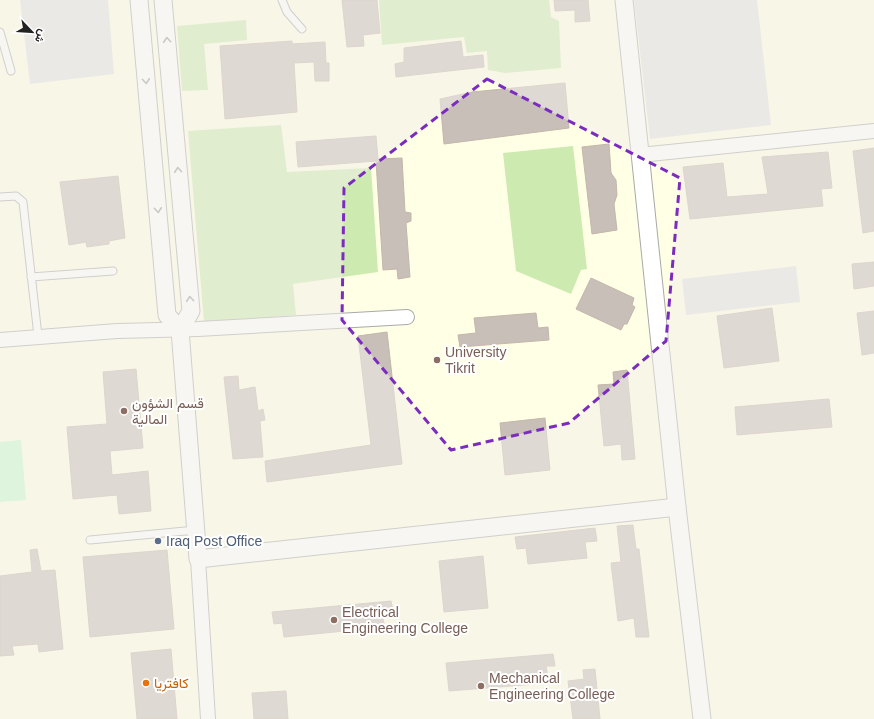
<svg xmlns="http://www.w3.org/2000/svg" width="874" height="719" font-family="Helvetica,Vazirmatn,sans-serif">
<rect width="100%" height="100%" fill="#f2efe9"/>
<!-- education -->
<rect fill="#ffffe5" x="0" y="0" width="874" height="719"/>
<!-- grass -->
<g fill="#cdebb0">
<polygon points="379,0 549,0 551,17 559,21 561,68 505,73 488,70 487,51 467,53 464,37 382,45"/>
<polygon points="246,20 247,40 204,44 208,90 182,91 177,26"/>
<polygon points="281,125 287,172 371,168 378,272 293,284 296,315 204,322 188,131"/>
<polygon points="573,146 587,269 581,270 571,294 516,271 503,153"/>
</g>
<!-- park -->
<polygon fill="#c8facc" points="21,440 26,500 0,502 0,442"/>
<!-- parking -->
<g fill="#e2e2e2">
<polygon points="20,0 108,0 114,74 30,84"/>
<polygon points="634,0 757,0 771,125 650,139"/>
<polygon points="796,266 800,302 686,315 682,279"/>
</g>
<!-- building -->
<g fill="#c7bfb8" stroke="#c4b6ab">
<polygon points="342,0 377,0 380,33 363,35 364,46 347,47"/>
<polygon points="554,0 588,0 590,21 575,22 575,10 555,11"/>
<polygon points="292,41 292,44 325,42 326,63 329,63 329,81 315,81 314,62 294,63 297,112 225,119 220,46"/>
<polygon points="461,41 463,57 483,55 484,67 396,77 395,64 404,62 404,48"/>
<polygon points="565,83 569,128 444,144 440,99 472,92"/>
<polygon points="376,136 378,159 402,158 405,212 411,213 411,221 406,223 410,277 398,279 397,269 383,270 376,161 298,167 296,142"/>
<polygon points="609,144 611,173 616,180 617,195 614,204 617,230 592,234 582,147"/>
<polygon points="874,148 874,231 863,233 853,151"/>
<polygon points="828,152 832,188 821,189 823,206 690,219 683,167 723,163 727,197 768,194 762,157"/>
<polygon points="118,176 125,238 109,241 109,244 87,247 86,242 69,245 60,182"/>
<polygon points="874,262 874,286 854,289 852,264"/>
<polygon points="591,278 634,298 632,305 635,307 627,324 624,324 621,330 576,309"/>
<polygon points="772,308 779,361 724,368 717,316"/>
<polygon points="874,311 874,353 862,355 857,313"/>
<polygon points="536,313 538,328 548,327 549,340 460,347 458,335 476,333 474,318"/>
<polygon points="387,332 402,464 267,482 265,461 371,445 358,336"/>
<polygon points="136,369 143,448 110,451 112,475 148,471 151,511 119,514 117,495 73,499 67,427 107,424 103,372"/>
<polygon points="627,370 635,459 622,460 621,444 604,446 598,385 614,384 613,372"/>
<polygon points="238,376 239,390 255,387 258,411 263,409 265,420 260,421 263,457 233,459 224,377"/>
<polygon points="829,399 832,427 737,435 735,407"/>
<polygon points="545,418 550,470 505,475 500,423"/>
<polygon points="633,525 636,549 639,549 649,637 636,637 634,618 618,621 611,563 621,562 617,526"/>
<polygon points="595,528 597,541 585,542 587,558 528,564 526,548 517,549 515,537"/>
<polygon points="37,549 41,571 55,570 63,649 39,652 38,644 12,646 14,655 0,656 0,576 32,572 30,550"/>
<polygon points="167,550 174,629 90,637 83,557"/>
<polygon points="483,556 488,608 444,612 439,561"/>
<polygon points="391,601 394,614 382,615 385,627 284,637 282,623 274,624 272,612"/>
<polygon points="171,649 177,719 137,719 131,653"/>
<polygon points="553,654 555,666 546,666 549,683 449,691 446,663"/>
<polygon points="595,669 600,719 573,719 568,681 584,679 583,670"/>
<polygon points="286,691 288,719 254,719 252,693"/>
</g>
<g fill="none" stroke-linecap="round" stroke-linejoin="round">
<defs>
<g id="service">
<polyline points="282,0 287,12 302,29"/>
<polyline points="0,32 11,71"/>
<polyline points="0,197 16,196 23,202 38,336"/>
<polyline points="31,277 113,271"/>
<polyline points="90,540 196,530"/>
</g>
<g id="minor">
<polyline points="640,155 874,131"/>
<polyline points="0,340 117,331 198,329 407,317"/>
<polyline points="198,559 208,719"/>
</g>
<g id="tertiary">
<polyline points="139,0 167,315 180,330 191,311 163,0"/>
<polyline points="624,0 677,507 702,719"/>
<polyline points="180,330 198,559 677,507"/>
</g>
</defs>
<!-- service casing -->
<use href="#service" stroke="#a9a9a9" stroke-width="9"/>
<!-- minor casing -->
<use href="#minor" stroke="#a9a9a9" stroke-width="16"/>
<!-- tertiary casing -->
<use href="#tertiary" stroke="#a9a9a9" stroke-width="19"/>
<!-- service -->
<use href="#service" stroke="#fff" stroke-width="7"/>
<!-- minor -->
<use href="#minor" stroke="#fff" stroke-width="14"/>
<!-- tertiary -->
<use href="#tertiary" stroke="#fff" stroke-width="17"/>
</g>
<!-- one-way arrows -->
<defs><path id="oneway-chevron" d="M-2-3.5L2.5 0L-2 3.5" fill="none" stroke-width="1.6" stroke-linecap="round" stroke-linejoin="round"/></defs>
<g stroke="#9c9c9c">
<use href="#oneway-chevron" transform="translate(167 40) rotate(-95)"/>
<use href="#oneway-chevron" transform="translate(146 81) rotate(85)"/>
<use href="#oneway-chevron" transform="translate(178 170) rotate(-95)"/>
<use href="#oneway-chevron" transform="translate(158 210) rotate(85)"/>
<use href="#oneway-chevron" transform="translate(190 299) rotate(-95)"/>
</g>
<!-- marked area -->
<path d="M0 0H874V719H0ZM487,79L680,178L666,341L569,423L451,450L342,320L344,188Z" fill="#f2efe9" fill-opacity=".55" fill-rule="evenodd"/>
<path fill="none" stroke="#7b2cbf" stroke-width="3" stroke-dasharray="8 5" stroke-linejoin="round" d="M487,79L680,178L666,341L569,423L451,450L342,320L344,188Z"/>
<!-- markers -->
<g fill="#8d6e63" stroke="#fff" stroke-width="1.5">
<circle cx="437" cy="360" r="4"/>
<circle cx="124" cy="411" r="4"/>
<circle cx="334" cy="620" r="4"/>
<circle cx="481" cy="686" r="4"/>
</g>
<circle fill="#5c6f8a" stroke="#fff" stroke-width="1.5" cx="158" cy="541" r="4"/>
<circle fill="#e8710a" stroke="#fff" stroke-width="1.5" cx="146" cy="683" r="4"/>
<g text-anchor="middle" stroke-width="4" stroke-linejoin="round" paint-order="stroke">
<!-- education labels -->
<g font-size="14" fill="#785e54" stroke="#fff" text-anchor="start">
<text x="445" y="357">University<tspan x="445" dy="16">Tikrit</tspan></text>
<text x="132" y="408">قسم الشؤون<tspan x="132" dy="16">المالية</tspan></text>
<text x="342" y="617">Electrical<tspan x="342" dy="16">Engineering College</tspan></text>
<text x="489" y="683">Mechanical<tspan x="489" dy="16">Engineering College</tspan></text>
</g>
<!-- service labels -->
<g font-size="14" fill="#4e5e75" stroke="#fff" text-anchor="start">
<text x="166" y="546">Iraq Post Office</text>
</g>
<!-- food labels -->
<g font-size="14" fill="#c56008" stroke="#fff" text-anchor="start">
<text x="154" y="688">كافتريا</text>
</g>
</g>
<!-- north arrow -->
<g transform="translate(32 32) rotate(115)" stroke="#ffffff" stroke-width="3" paint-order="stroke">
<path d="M0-3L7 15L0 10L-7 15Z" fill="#222222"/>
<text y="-6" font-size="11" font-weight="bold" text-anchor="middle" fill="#222222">ش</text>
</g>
</svg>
